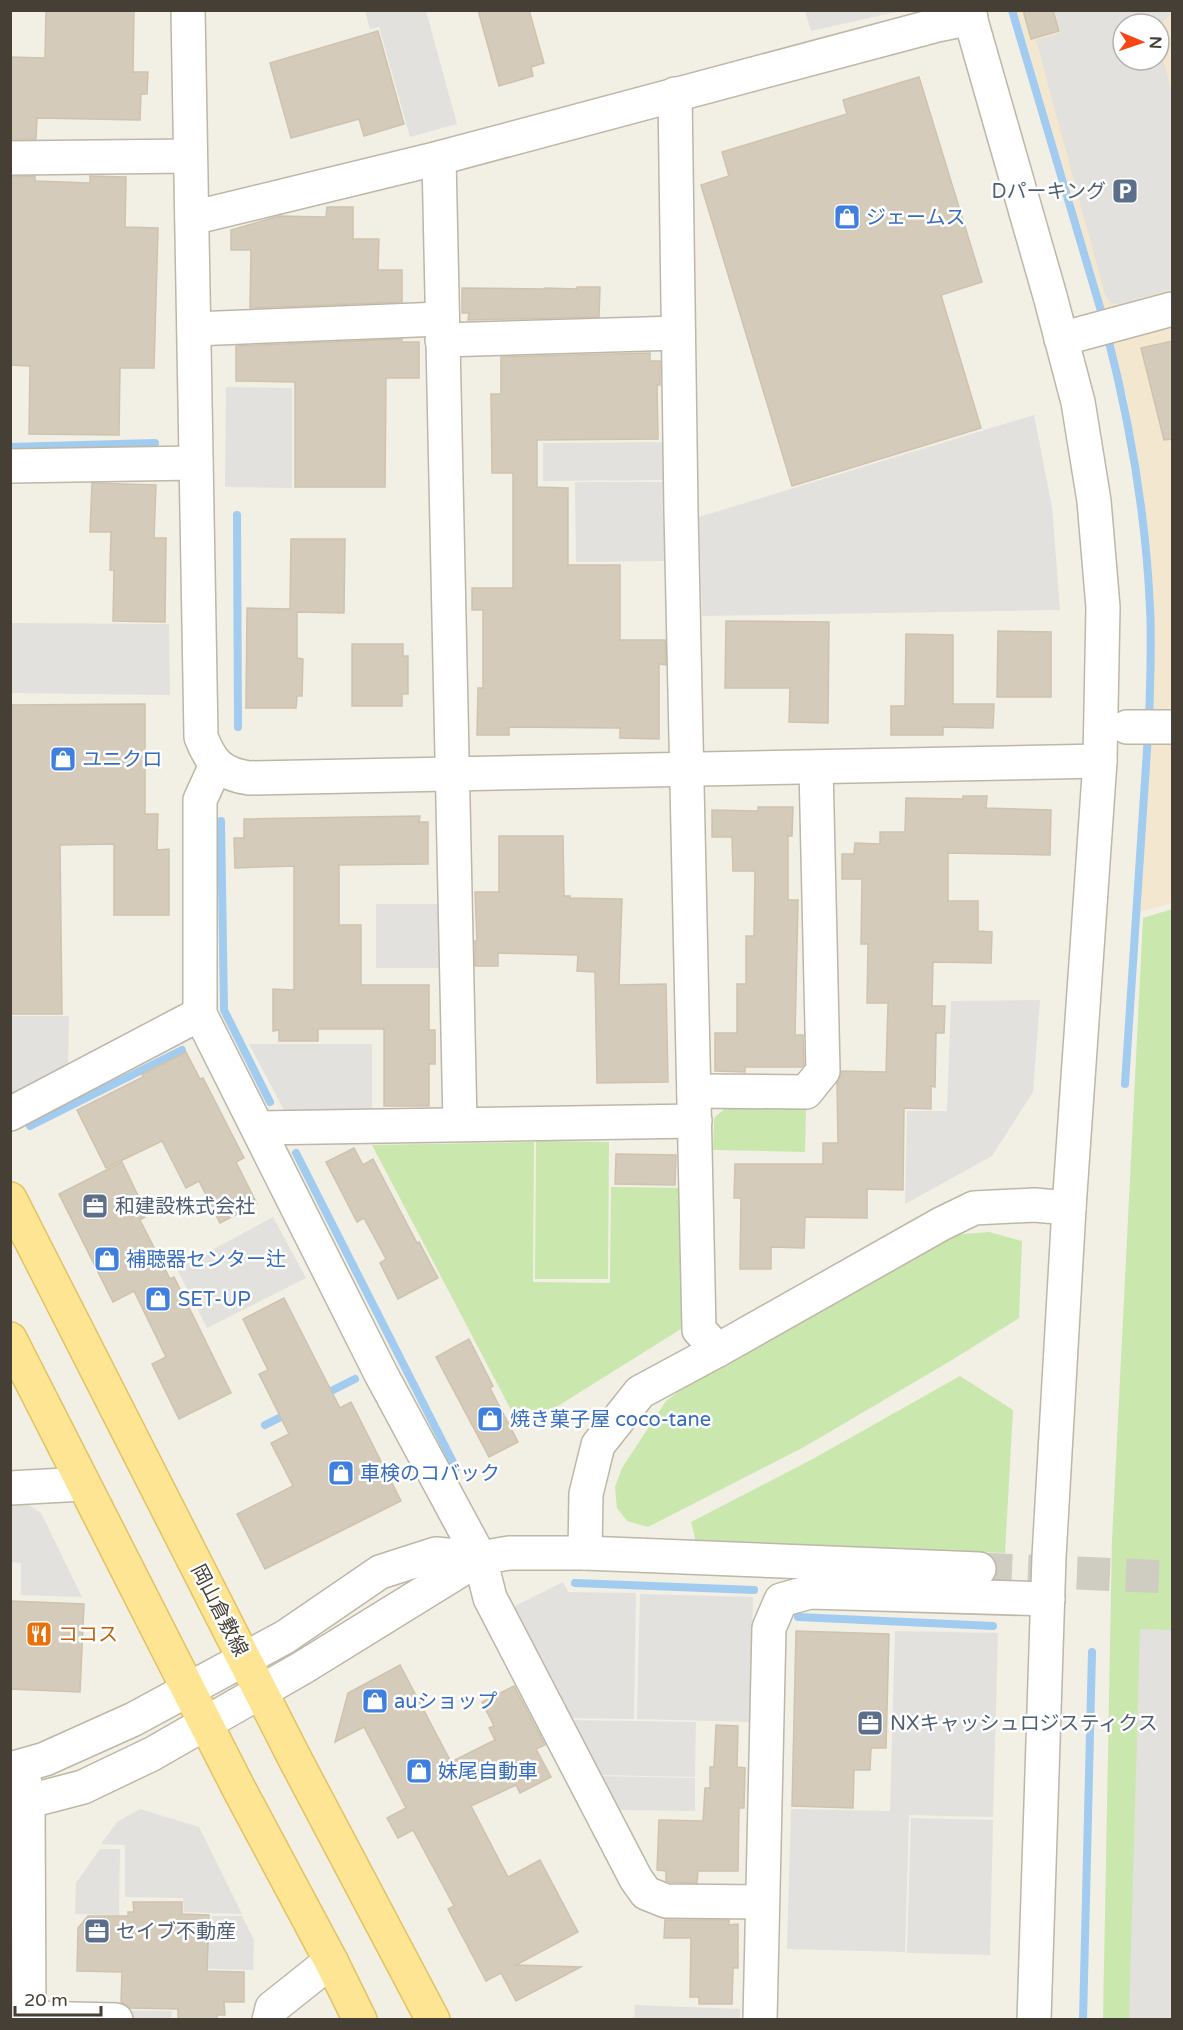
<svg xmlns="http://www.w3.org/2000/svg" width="1183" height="2030" font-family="'Varela Round','Noto Sans JP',sans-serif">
<rect width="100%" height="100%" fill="#f2efe5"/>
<!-- commercial -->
<path fill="#f4e7d0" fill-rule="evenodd" d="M1017,11H1172V903L1139,912L1150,749L1154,616L1143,493L1127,399L1099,289ZM1123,24H1159V60H1123Z"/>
<!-- green -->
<g fill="#cae7ae">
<polygon points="1172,909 1172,2019 1103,2020 1112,1540 1143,918"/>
<polygon points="728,1106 806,1107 805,1152 713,1150 714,1118"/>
<polygon points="536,1141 609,1142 608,1279 535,1279"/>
<polygon points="534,1142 533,1282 610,1283 611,1187 682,1188 681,1329 521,1429 372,1145"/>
<polygon points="989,1232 1022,1241 1019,1318 952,1360 804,1447 648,1527 627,1521 617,1508 615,1487 622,1468 666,1401 722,1359 952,1235"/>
<polygon points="960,1376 1013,1410 1005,1553 696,1542 691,1522 811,1460"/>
</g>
<!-- parking -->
<g fill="#e3e1dd">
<polygon points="365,11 426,11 457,124 410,137 379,27 370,29"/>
<polygon points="805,11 805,10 900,11 811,31"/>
<polygon points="1055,11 1172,11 1172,13 1159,26 1159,24 1123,24 1123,60 1159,60 1159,44 1172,93 1172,289 1120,304 1111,303 1105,295 1036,40 1061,33"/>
<polygon points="226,387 292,388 292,488 225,487"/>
<polygon points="1034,415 1052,507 1060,610 702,616 699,517"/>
<polygon points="664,442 664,480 543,481 543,443"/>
<polygon points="575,482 664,482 665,561 576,562"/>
<polygon points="11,623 169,624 170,695 11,693"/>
<polygon points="376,904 439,904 440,968 376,968"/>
<polygon points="1040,1000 1033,1092 992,1156 905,1204 907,1111 947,1111 951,1001"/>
<polygon points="11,1016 69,1016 68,1065 11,1093"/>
<polygon points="249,1044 372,1044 372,1113 285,1112"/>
<polygon points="273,1217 306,1278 207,1328 177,1269"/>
<polygon points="11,1501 23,1501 41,1513 82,1597 21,1595 21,1563 11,1562"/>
<polygon points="563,1582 568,1592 636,1593 634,1719 567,1718 511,1608"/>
<polygon points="640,1594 753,1597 750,1722 637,1719"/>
<polygon points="1140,1629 1172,1630 1172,2019 1129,2019"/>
<polygon points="895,1631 998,1633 993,1817 909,1815 905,1952 787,1949 791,1809 890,1811"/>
<polygon points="570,1720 696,1722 695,1777 596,1775"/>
<polygon points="597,1776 695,1778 695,1811 613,1810"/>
<polygon points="140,1809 199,1827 242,1914 184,1912 183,1898 125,1897 125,1845 101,1844 117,1822"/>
<polygon points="911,1818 993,1820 990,1955 907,1953"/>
<polygon points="100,1849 120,1849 119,1915 75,1914 76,1883"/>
<polygon points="212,1916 242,1916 254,1940 253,1970 184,1968 184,1935 211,1936"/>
<polygon points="635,2005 740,2009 740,2019 634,2019"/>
<polygon points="78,2010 172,2011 171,2019 78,2020"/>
</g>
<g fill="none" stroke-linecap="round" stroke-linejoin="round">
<!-- stream -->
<g stroke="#a1cbef" stroke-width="8">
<polyline points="1012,10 1104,321"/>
<path d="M1107,334C1130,423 1146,516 1150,608C1152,646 1150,684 1149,722"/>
<polyline points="10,447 155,443"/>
<polyline points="237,515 238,727"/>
<polyline points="221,821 224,1010 270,1102"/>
<polyline points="1125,1084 1148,735"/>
<polyline points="30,1126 182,1050"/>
<polyline points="296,1153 456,1468"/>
<polyline points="323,1395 355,1379"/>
<polyline points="265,1425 291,1412"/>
<polyline points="575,1583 754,1590"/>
<polyline points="798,1617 993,1626"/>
<polyline points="1083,2020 1092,1652"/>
</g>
</g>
<!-- building -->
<g fill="#d4cbba" stroke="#cec3ae" stroke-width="1.5">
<polygon points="46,10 134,10 133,72 148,72 147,94 141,94 140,120 37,118 36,139 10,139 10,57 45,58"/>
<polygon points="478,10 529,10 544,63 531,67 533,76 499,86"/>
<polygon points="1023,10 1053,10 1059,31 1031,39"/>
<polygon points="378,31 404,124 364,136 359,119 291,138 270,63"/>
<polygon points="919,77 982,282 941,295 981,428 792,486 701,185 729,176 722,152 847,114 843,100"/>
<polygon points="35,176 35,181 90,183 90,176 126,177 125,227 158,228 154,368 120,368 119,435 29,434 30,366 10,365 10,177"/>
<polygon points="327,207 353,207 353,239 379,239 378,270 402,270 402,302 250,308 251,250 231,250 231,230 279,216 326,217"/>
<polygon points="577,287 600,287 599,317 468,320 469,313 462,313 462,288 545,289 545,288 577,289"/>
<polygon points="402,339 402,342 419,342 419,378 386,378 385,487 295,487 295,382 236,381 236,346"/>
<polygon points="1173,341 1173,439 1164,440 1141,348"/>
<polygon points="650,353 650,361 660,361 660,385 657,385 658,439 537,440 537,487 568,488 568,565 620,565 620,640 665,640 666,665 659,664 659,739 620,738 620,728 509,727 509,735 477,735 478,688 483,688 483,610 472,610 472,588 513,588 513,473 492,473 491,394 501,394 501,357"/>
<polygon points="92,483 156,485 154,538 166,538 165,622 113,621 114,570 110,570 111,532 90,532"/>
<polygon points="291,539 345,539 344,613 297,612 297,658 303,659 302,696 297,696 296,708 246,708 247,608 290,609"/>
<polygon points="726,621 829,622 828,723 789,722 790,688 725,688"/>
<polygon points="998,631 1051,632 1051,697 997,697"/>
<polygon points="906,634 953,635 953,704 994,704 993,728 943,727 943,735 891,735 891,706 905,706"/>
<polygon points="352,644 403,644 403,656 408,656 408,694 402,694 402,706 352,706"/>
<polygon points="145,704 145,814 158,814 157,850 169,849 169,915 114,915 114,844 60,845 62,1014 10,1014 10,705"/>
<polygon points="963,796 987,796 986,808 1051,810 1050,855 948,853 948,901 978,901 978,931 992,932 991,963 933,962 932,1006 945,1006 944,1033 936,1033 935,1087 931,1086 931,1109 904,1108 903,1190 867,1189 867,1218 805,1217 804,1248 771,1247 771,1269 740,1269 741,1198 734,1198 735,1164 823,1164 823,1143 838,1143 837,1083 842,1071 886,1072 888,1003 867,1003 868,944 861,944 862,879 842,879 842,854 854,854 855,843 880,844 880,832 905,832 906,798 963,799"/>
<polygon points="758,807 793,807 792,836 788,836 788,900 798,900 795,1035 803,1035 804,1065 802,1067 745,1067 745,1072 715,1071 715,1033 737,1033 737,984 746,984 746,936 754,936 755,871 733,871 732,837 712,837 712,810 758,811"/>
<polygon points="420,816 419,822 428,822 428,864 339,865 339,925 361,925 361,985 429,985 429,1030 435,1030 435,1064 429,1064 429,1106 384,1106 384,1029 318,1029 318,1041 279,1041 279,1030 273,1031 273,989 294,990 294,866 235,868 234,838 244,838 244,819"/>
<polygon points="499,836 563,836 564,896 570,896 570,898 622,899 619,985 666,984 668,1082 597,1083 595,972 577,971 578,955 498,953 498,966 475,966 475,941 477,941 475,892 499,892"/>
<polygon points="186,1052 200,1079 203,1078 244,1158 236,1162 257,1204 220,1223 199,1181 186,1188 162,1141 106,1168 77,1110 143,1077 142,1074"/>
<polygon points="354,1148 363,1165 373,1159 417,1243 419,1242 438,1278 398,1299 380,1263 386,1259 364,1218 357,1222 326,1162"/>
<polygon points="616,1154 676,1155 675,1185 615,1184"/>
<polygon points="122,1162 145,1210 142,1211 145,1217 140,1220 170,1279 174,1277 231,1393 179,1419 152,1364 166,1357 134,1291 113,1302 59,1194"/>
<polygon points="284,1298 340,1408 351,1402 401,1501 265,1569 237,1514 293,1486 271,1443 289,1434 259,1374 268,1370 243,1319"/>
<polygon points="469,1339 493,1386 490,1388 518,1442 489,1457 436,1357"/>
<polygon points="10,1601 84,1604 80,1692 10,1689"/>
<polygon points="796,1631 889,1634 886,1748 871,1748 870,1770 854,1770 853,1808 792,1806"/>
<polygon points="400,1665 451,1762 495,1740 489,1728 494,1726 482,1702 514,1686 545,1745 536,1749 551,1777 520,1793 516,1785 471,1806 508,1877 540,1860 578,1932 516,1965 581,1967 516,2001 501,1973 486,1981 448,1909 454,1906 413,1830 398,1838 387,1818 406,1808 364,1727 335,1742 348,1693"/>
<polygon points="716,1725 738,1726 737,1767 745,1768 744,1808 739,1808 738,1871 698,1871 697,1883 670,1882 666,1881 666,1871 657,1870 659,1820 703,1821 705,1788 710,1788 710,1767 714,1767"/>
<polygon points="133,1902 182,1902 182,1914 209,1915 207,1971 244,1972 244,2002 224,2002 225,2015 217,2015 217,2019 178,2019 178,2009 129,2008 121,2002 122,1972 77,1971 78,1928 88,1916 128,1916 128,1912 134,1912"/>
<polygon points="665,1920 729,1920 729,1925 738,1924 738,1968 733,1968 732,2004 699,2004 699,1997 690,1997 691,1938 664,1938"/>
</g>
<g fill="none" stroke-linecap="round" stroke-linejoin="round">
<!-- minor-tunnel -->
<polyline stroke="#cfccc2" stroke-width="33" stroke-dasharray="33 16" stroke-linecap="butt" points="979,1569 1172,1577"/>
<defs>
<g id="minor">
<path d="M188,10L201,737C211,763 221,774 249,778L1100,761"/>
<polyline points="968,10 1050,296 1078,402 1094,501 1103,607 1100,761 1069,1208 1049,1557 1034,2020"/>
<polyline points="675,94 681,511 699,1330 718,1350"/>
<polyline points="10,158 189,156"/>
<polyline points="439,158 460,1124"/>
<polyline points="192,218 439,158 937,25 971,18"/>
<polyline points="194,329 441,319"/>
<polyline points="1061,339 1172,309"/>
<polyline points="442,340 678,333"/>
<polyline points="10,466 196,463"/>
<polyline points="1127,727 1172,727"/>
<polyline points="216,765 200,800 200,1014 381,1374 480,1558 490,1598 636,1879 646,1893 666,1901 761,1902"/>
<polyline points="694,1091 806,1092 823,1071 816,767"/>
<polyline points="10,1114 200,1014"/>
<polyline points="258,1128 695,1121"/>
<polyline points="10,1488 83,1484"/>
<polyline points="585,1553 586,1494 598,1445 640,1392 718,1350 941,1224 974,1208 1034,1205 1069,1208"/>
<polyline points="10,1769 45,1759 134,1719 285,1637 380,1572 436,1554 480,1558 509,1553 585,1553 979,1569"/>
<polyline points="25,1783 28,1803 29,2020"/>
<polyline points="10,1806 83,1787 152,1754 302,1668 480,1558"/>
<polyline points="29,2018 116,2020"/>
<polyline points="269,2020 272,2008 331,1961"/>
<polyline points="760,2020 769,1628 781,1600 810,1592 1048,1599"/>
</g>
<g id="major">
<polyline points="10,1199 295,1759 433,2020"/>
<polyline points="10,1339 239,1789 331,1961 360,2020"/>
</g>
</defs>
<!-- minor casing -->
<use href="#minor" stroke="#beb7a8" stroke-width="36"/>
<!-- major casing -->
<use href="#major" stroke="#e2c363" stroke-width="36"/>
<!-- minor -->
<use href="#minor" stroke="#fff" stroke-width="33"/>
<!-- major -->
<use href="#major" stroke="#fde593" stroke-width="33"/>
</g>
<!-- icons -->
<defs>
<symbol id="parking-square" viewBox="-11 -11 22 22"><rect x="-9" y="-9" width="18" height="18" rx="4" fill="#5c6f8a" stroke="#fff"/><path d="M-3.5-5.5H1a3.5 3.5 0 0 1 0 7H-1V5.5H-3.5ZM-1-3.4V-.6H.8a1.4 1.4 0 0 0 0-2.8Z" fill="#fff"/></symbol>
<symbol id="shop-square" viewBox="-11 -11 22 22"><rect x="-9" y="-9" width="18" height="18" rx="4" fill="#3f7fe0" stroke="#fff"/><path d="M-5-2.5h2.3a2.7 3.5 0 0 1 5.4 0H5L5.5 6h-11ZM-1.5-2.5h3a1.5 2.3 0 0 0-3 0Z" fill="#fff"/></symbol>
<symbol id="office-square" viewBox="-11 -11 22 22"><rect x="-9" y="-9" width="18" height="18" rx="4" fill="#5c6f8a" stroke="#fff"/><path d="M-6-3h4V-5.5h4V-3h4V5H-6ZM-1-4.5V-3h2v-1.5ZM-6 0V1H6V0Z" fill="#fff"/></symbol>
<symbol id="restaurant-square" viewBox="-11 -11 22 22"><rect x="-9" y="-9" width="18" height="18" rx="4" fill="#e8710a" stroke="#fff"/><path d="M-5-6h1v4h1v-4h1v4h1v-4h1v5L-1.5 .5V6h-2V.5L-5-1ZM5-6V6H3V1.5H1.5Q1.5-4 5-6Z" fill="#fff"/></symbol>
</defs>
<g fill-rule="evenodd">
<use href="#parking-square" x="1110" y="176" width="30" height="30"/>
<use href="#shop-square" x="832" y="202" width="30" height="30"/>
<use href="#shop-square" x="48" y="744" width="30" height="30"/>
<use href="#office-square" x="80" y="1191" width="30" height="30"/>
<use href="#shop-square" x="92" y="1244" width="30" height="30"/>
<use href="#shop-square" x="143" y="1284" width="30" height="30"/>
<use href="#shop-square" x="475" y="1404" width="30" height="30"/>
<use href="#shop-square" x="326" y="1458" width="30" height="30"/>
<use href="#restaurant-square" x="24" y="1619" width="30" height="30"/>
<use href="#shop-square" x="360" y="1686" width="30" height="30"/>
<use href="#office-square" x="855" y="1708" width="30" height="30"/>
<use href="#shop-square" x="404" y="1756" width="30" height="30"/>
<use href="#office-square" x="82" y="1916" width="30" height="30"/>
</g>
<g text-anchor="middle" stroke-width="5" stroke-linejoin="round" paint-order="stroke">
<!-- service labels -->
<g font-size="20" fill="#4e5e75" stroke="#fff" text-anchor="start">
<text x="1106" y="198" text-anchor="end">Dパーキング</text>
<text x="115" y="1213">和建設株式会社</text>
<text x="890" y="1730">NXキャッシュロジスティクス</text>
<text x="116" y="1938">セイブ不動産</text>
</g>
<!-- shop labels -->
<g font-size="20" fill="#366cbe" stroke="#fff" text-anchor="start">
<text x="866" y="224">ジェームス</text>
<text x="82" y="766">ユニクロ</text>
<text x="126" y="1266">補聴器センター辻</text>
<text x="178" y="1306">SET-UP</text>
<text x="510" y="1426">焼き菓子屋 coco-tane</text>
<text x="360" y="1480">車検のコバック</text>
<text x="394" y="1708">auショップ</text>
<text x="438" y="1778">妹尾自動車</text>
</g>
<!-- street labels -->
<g font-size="20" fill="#453f35" stroke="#fff">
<text transform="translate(220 1610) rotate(63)" y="7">岡山倉敷線</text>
</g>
<!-- food labels -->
<g font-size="20" fill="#c56008" stroke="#fff" text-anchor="start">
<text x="58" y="1641">ココス</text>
</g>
</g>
<!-- border -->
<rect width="1183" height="2030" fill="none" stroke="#453f35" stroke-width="24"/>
<!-- north arrow -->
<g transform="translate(1141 42) rotate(92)"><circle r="28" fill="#ffffff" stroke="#b5b2ae" stroke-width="1.5"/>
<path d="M0-4.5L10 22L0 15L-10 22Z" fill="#f84516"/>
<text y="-9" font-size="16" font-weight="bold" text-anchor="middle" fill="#453f35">N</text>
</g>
<!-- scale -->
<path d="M15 2006v9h86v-9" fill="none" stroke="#453f35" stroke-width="3"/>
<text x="24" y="2006" font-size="18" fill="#453f35" stroke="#ffffff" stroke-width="4.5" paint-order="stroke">20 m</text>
</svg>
